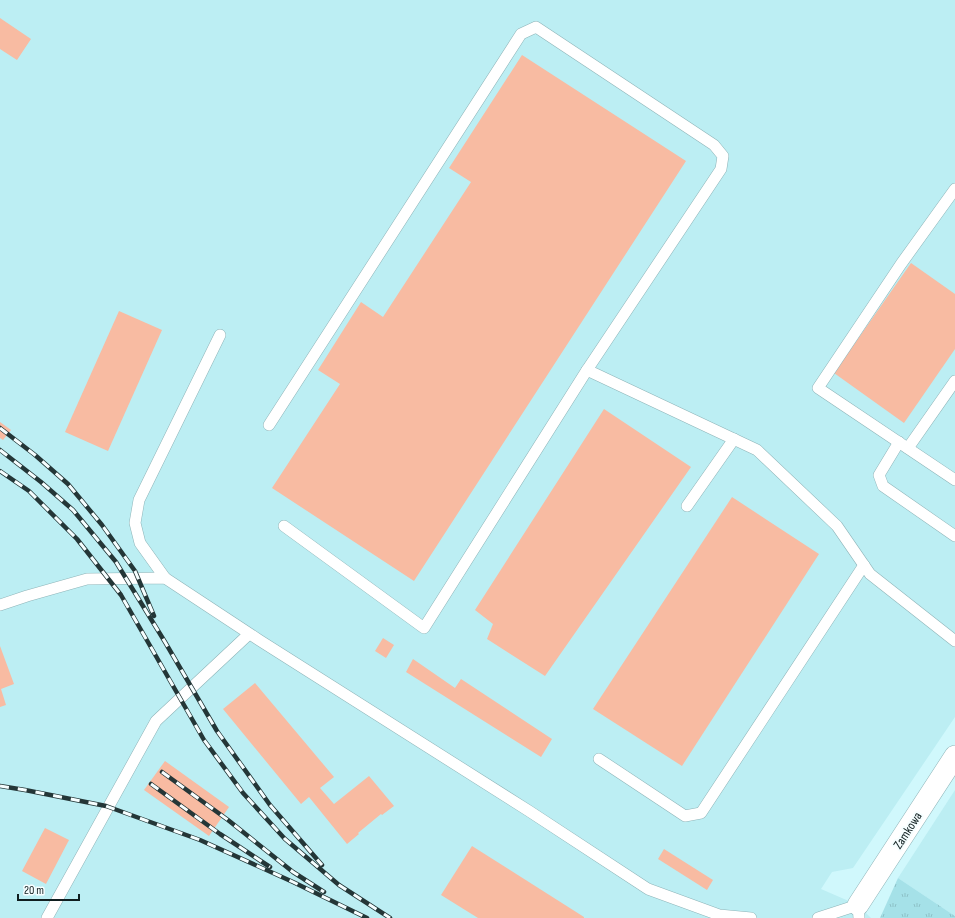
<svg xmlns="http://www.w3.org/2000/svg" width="955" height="918" font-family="'Sofia Sans Condensed',sans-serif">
<defs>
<pattern id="grass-tufts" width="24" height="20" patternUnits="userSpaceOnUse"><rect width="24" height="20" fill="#a5e1e8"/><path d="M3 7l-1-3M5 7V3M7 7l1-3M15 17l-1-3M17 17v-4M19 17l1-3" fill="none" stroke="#8dc1c7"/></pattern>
</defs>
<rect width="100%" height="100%" fill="#d0f8fc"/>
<!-- built -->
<g fill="#bceef3">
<polygon points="0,0 955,0 955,717 853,868 832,872 821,889 858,905 871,918 0,918"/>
<polygon points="955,790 955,916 898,878"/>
</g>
<!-- grass -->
<polygon fill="url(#grass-tufts)" points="898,878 955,916 955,918 880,918"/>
<!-- building -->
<g fill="#f8bba2">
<polygon points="0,18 31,39 17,60 0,49"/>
<polygon points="522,55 686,161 414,581 272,488 340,384 318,370 361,302 383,317 471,182 449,168"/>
<polygon points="911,263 955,294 955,349 904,423 834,373"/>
<polygon points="119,311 162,330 108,451 65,432"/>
<polygon points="604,409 691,467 545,676 487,639 493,624 475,610"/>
<polygon points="0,422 11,430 3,440 0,438"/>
<polygon points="732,497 819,554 682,766 593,709"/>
<polygon points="383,638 394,645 386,658 375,651"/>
<polygon points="0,646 14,684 1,689 6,705 0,707"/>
<polygon points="413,659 455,688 461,679 552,739 541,757 406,672"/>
<polygon points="255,683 334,777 320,788 334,804 369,776 394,806 382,815 381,814 358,833 359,834 347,844 309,797 301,804 223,709"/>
<polygon points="165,761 229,807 209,836 144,790"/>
<polygon points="45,828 69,840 46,884 22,871"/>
<polygon points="472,846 584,917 584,918 478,918 441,895"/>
<polygon points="664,849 713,880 707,890 658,859"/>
</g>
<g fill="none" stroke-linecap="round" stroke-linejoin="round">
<defs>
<g id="service">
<polyline points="955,189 901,264 818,388 955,480"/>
<polyline points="269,425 521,34 536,27 714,145 723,156 721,169 587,370"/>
<polyline points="899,442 879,475 883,486 955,536"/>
<polyline points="908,448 955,381"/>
<polyline points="687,506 734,439"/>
<polyline points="284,526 424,628 587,370 757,450 837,526 870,574 955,641"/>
<polyline points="165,578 140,543 135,523 139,500 220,335"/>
<polyline points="0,605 27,596 87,579 165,578 259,640 529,811 648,889 719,915 751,918"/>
<polyline points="599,759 685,816 701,813 864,565"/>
<polyline points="47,918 156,721 249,634"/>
<polyline points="818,918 858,905 859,918"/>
</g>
<polyline id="minor" points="858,905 955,756"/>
</defs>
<!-- service casing -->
<use href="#service" stroke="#8eb4b8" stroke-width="12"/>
<!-- minor casing -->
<use href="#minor" stroke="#8eb4b8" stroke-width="22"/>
<!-- service -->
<use href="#service" stroke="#fff" stroke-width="11"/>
<!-- minor -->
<use href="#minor" stroke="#fff" stroke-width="21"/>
<defs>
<g id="rail">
<polyline points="0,428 35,455 68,484 102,525 135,571 154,616"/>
<polyline points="0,450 41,482 73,510 116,562 165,642 217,731 270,805 322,865"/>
<polyline points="0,471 29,491 77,539 121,595 204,740 243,793 285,839 339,885 390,918"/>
<polyline points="162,772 228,820 293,872 324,892"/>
<polyline points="151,784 220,834 270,867"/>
<polyline points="0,786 25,790 106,806 200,840 293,882 367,918"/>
</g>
</defs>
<!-- rail casing -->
<use href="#rail" stroke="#243637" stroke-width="4.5"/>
<!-- rail -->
<use href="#rail" stroke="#f6feff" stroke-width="3" stroke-dasharray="9" stroke-linecap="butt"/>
</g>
<g text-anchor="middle" stroke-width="4" stroke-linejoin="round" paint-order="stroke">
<!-- street labels -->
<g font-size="13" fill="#0f1e1f" stroke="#f6feff">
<text transform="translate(907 830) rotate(-57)" y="5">Zamkowa</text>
</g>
</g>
<!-- scale -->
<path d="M18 894v6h61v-6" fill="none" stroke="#0f1e1f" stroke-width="2"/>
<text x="24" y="894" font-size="12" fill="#0f1e1f" stroke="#f6feff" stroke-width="3" paint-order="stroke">20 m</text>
</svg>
